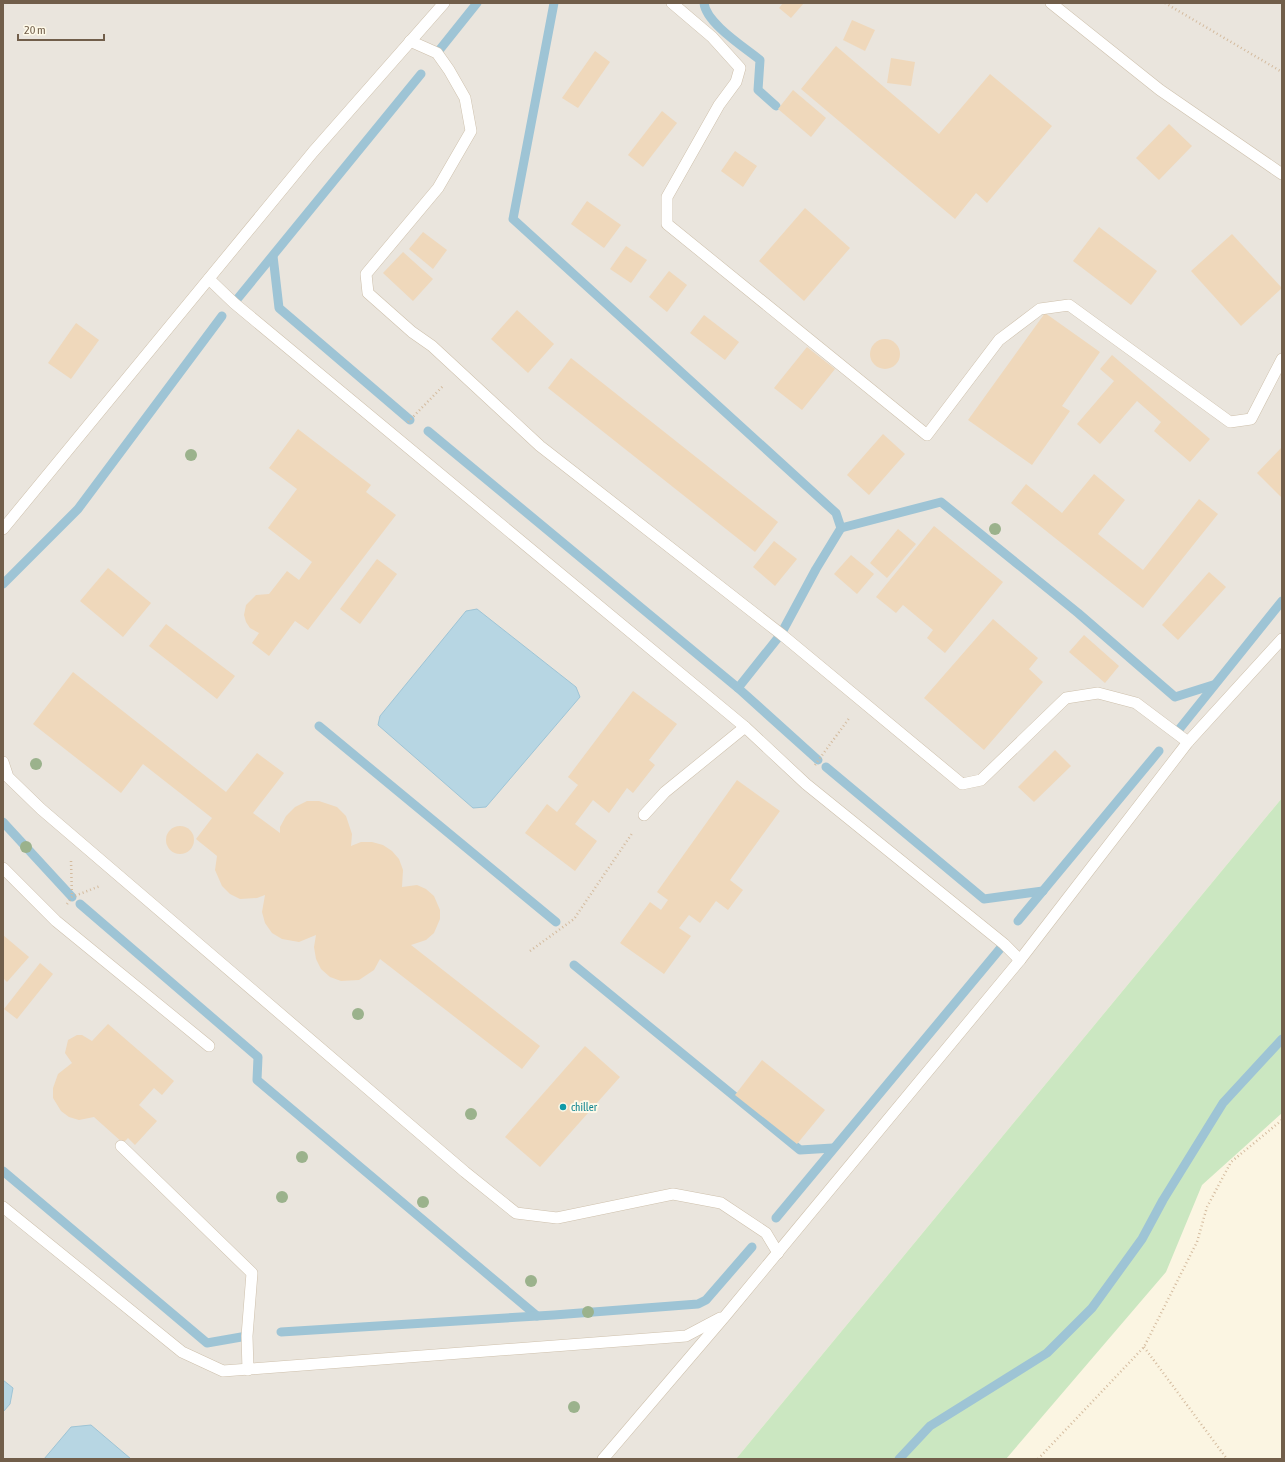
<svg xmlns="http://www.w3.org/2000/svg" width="1285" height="1462" font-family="'Asap Condensed',sans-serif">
<rect width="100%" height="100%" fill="#fbf5e2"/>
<!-- industrial -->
<polygon fill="#eae5dd" points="3,3 1282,3 1282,798 736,1459 3,1459"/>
<!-- green -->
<polygon fill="#cbe7c1" points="1282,798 1282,1113 1202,1185 1166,1272 1006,1459 736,1459"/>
<!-- water -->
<g fill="#b7d6e3" stroke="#9ec4d5">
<polygon points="477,609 576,687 580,697 486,807 473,808 378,725 380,716 466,611"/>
<polygon points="3,1380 13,1388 10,1404 3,1412"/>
<polygon points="91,1425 131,1459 44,1459 71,1427"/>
</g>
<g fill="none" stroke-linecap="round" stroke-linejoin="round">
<!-- stream -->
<g stroke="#9ec4d5" stroke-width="9">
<polyline points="554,3 513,219 836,513 841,528 816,569 781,634 738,688"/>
<path d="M704,3C706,23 744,47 760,60L758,90L776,106"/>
<polyline points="437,53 477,3"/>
<polyline points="273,256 279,308 410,420"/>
<polyline points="234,303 421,74"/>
<polyline points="428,431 738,688 818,760"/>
<polyline points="841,528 941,502 1078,613 1175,697 1213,685"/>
<polyline points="3,584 78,509 222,316"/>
<polyline points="319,726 556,922"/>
<polyline points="1177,732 1282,601"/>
<polyline points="826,767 984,899 1043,891"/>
<polyline points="3,822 72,897"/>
<polyline points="80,904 258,1057 257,1080 537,1316"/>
<polyline points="1018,921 1159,751"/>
<polyline points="574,965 800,1150 833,1148"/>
<polyline points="3,1171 207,1343 247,1336"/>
<polyline points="776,1218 1004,944"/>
<polyline points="281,1332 554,1315 698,1304 706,1300 752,1247"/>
<polyline points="899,1459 930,1426 1047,1353 1092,1308 1142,1239 1163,1200 1223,1103 1282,1039"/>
</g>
</g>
<!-- building -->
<g fill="#efd8bb">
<polygon points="783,3 804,3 791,18 779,8"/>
<polygon points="852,20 875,30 865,51 843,40"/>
<polygon points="836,46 939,134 990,74 1052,126 987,203 976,193 955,219 801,89"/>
<polygon points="595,51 610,62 578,108 562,98"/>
<polygon points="891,58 915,62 911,86 887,83"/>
<polygon points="793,90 826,118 811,137 778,109"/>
<polygon points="662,111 677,123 643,167 628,155"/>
<polygon points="1169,124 1192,146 1159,180 1136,158"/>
<polygon points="735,151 757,166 743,187 721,171"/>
<polygon points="587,201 621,225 604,248 571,224"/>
<polygon points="805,208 850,248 804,301 759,261"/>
<polygon points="1099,227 1157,271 1131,305 1073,261"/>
<polygon points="423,232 447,250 433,269 409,249"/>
<polygon points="1232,234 1282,288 1241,326 1191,271"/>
<polygon points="626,246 647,260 631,283 610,269"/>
<polygon points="403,252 433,279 413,301 383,273"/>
<polygon points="669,271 687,285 667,312 649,297"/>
<polygon points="517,310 554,344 528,373 491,339"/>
<polygon points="1045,313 1100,352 1062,406 1070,411 1032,465 968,420"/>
<polygon points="704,315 739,342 725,360 690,333"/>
<polygon points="76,323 99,340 71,379 48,363"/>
<circle cx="885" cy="354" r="15"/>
<polygon points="807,347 835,369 802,410 774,388"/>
<polygon points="1112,355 1210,439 1190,462 1154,431 1161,422 1137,401 1100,444 1077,424 1114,381 1100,369"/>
<polygon points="571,358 778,522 755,552 548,388"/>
<polygon points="298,429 371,485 366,492 396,515 308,630 295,621 269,656 252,643 259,633 250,628 246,622 244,615 246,605 256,595 269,594 287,571 299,580 312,562 268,528 297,489 269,468"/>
<polygon points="883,434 905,454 869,495 847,475"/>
<polygon points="1282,447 1282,498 1257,473"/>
<polygon points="1094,474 1125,500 1098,534 1143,570 1199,499 1218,514 1143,608 1011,503 1026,484 1062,513"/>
<polygon points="934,526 1003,582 945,653 927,638 933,630 903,605 896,613 876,597"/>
<polygon points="898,529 916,544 887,578 870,563"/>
<polygon points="774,541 797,559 775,586 753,567"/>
<polygon points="851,555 874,574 857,594 834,574"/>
<polygon points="377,559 397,574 360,624 340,609"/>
<polygon points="108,568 151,603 123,637 80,601"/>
<polygon points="1209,572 1226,587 1178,640 1162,625"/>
<polygon points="993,619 1038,658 1029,669 1043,682 984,750 924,698"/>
<polygon points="166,624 235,676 217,699 149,646"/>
<polygon points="1084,635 1119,666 1105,683 1069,652"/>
<polygon points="73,672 226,792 257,753 284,773 253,813 280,833 280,827 286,816 295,807 307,801 319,801 337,807 346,816 352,834 351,846 361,842 372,842 383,845 392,851 399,859 403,870 402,887 417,885 426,889 434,896 440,910 440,919 434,933 426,940 411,945 540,1046 522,1069 380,959 374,970 359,980 341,981 330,977 321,969 316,959 314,947 316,935 299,942 282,939 272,933 265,923 262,912 265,895 257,898 240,899 230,894 222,886 215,870 217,856 196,839 212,818 143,764 121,793 33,724"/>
<polygon points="633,691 677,724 649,760 655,765 633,793 627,788 609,813 593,800 575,824 597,841 575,871 525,833 547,804 557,812 578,785 568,777"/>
<polygon points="1055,750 1071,766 1034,802 1018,787"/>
<polygon points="737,780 780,811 730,880 743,890 728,910 716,901 700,923 689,915 679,928 691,936 664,974 620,943 650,902 661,910 668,900 657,892"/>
<circle cx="180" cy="840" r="14"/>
<polygon points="3,935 29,957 7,982 3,978"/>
<polygon points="40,963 53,974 17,1019 4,1009"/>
<polygon points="108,1024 174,1081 162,1095 154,1088 139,1105 157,1121 135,1145 128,1138 123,1143 94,1117 79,1120 69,1117 61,1111 53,1098 53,1088 58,1074 72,1063 65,1053 68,1040 77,1035 82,1035 92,1041"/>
<polygon points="585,1046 620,1077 540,1167 505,1137"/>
<polygon points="762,1060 825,1110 797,1144 735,1095"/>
</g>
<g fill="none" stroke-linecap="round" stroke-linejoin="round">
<defs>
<g id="service">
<polyline points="672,3 712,37 740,68 736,82 719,105 667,197 667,224 927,435 999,340 1040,309 1069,305 1230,422 1251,419 1282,359"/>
<polyline points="1051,3 1160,90 1282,174"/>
<polyline points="410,41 437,53 449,70 465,98 471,131 438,188 366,274 368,293 412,332 432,346 540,446 781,634 962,784 981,780 1066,698 1098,693 1136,703 1188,742"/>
<polyline points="209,279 234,303 745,727"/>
<polyline points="3,529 313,152 444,3"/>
<polyline points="3,762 8,777 41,809 465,1172 516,1213 557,1218 673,1194 721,1203 766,1233 778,1253"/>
<polyline points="644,815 665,792 745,727 806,784 1004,944 1020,960"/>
<polyline points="3,868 56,921 209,1046"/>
<polyline points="121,1146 252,1273 247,1336 248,1370"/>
<polyline points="3,1207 182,1352 223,1371 686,1336 720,1318"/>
<polyline points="603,1459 726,1315 1020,960 1188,742 1282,639"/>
</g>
</defs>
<!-- service casing -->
<use href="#service" stroke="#cec0ac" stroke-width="12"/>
<!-- path -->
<g stroke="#d4bb9e" stroke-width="2.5" stroke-dasharray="1 3" stroke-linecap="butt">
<polyline points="1165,3 1282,72"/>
<polyline points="408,422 444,385"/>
<polyline points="815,765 850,717"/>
<polyline points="71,861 72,897"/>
<polyline points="67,904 72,897 100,886"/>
<polyline points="530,951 574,919 633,832"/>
<polyline points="1144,1347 1227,1459"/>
<polyline points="1038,1459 1144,1347 1197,1242 1207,1207 1231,1162 1282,1120"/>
</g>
<!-- service -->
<use href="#service" stroke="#fff" stroke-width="11"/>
</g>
<!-- trees -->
<g fill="#9bb28c">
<circle cx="191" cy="455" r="6"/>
<circle cx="995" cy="529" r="6"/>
<circle cx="36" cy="764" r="6"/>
<circle cx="26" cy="847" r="6"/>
<circle cx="358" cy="1014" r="6"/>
<circle cx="471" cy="1114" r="6"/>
<circle cx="302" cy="1157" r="6"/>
<circle cx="282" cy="1197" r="6"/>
<circle cx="423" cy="1202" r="6"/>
<circle cx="531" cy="1281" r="6"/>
<circle cx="588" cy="1312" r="6"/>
<circle cx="574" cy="1407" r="6"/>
</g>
<!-- markers -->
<circle fill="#0f9aa8" stroke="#fef9e8" stroke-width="1.5" cx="563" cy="1107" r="4"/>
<g text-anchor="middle" stroke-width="4" stroke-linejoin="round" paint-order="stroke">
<!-- culture labels -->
<g font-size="11" fill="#0d838f" stroke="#fef9e8" text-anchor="start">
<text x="571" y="1111">chiller</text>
</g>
</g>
<!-- border -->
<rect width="1285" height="1462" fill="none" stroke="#715e4a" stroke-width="8"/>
<!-- scale -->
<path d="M18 34v6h86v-6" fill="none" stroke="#715e4a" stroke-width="2"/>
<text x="24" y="34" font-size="12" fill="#715e4a" stroke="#fef9e8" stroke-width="3" paint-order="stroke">20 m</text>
</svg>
